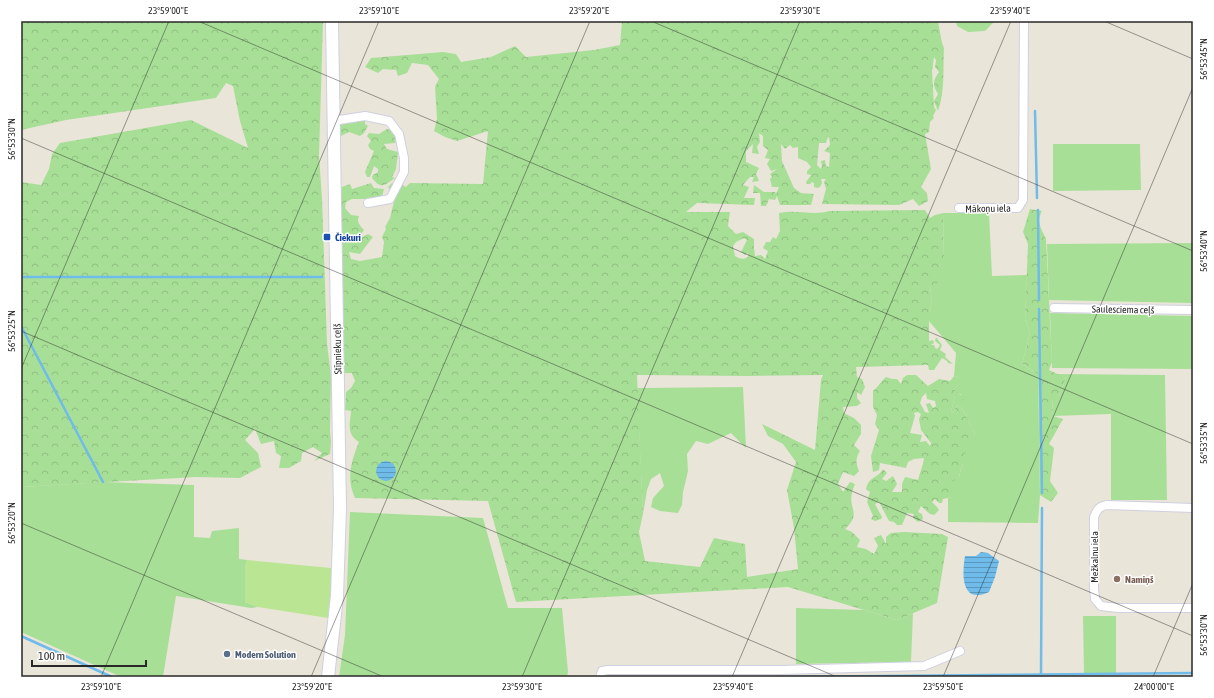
<svg xmlns="http://www.w3.org/2000/svg" width="1214" height="698" font-family="'Asap Condensed',sans-serif">
<defs>
<pattern id="forest-crowns" width="20" height="18" patternUnits="userSpaceOnUse"><rect width="20" height="18" fill="#a8df97"/><path d="M2 6a3 3 0 1 1 6 0M12 15a3 3 0 1 1 6 0" fill="none" stroke="#91bf82"/></pattern>
<pattern id="water-rules" width="6" height="5" patternUnits="userSpaceOnUse"><rect width="6" height="5" fill="#6fbbe9"/><path d="M0 2.5h6" fill="none" stroke="#5b98bd"/></pattern>
</defs>
<rect width="100%" height="100%" fill="#eae5d9"/>
<!-- grass -->
<g fill="#a8df97">
<polygon points="956,21 995,21 985,31 968,32 957,26"/>
<polygon points="1053,144 1140,144 1141,190 1053,191"/>
<polygon points="943,213 989,213 992,276 1027,275 1025,319 1030,333 1022,364 1038,374 1040,495 1038,523 948,522 948,498 952,497 946,482 959,478 961,468 963,465 963,454 975,434 963,410 957,405 953,413 951,412 955,396 962,395 956,392 954,388 958,385 960,378 954,376 956,353 929,321 929,313 932,301 930,286 944,257"/>
<polygon points="1193,243 1193,303 1049,300 1047,244"/>
<polygon points="1050,313 1193,316 1193,369 1052,368"/>
<polygon points="1056,374 1165,375 1167,500 1111,500 1111,414 1053,416 1052,399 1059,396 1066,378"/>
<polygon points="743,387 746,448 731,433 708,444 696,441 687,454 688,471 683,492 682,505 678,513 660,511 651,507 653,498 664,486 660,473 651,479 647,490 643,514 637,388"/>
<polygon points="103,482 194,485 194,537 210,538 212,531 239,528 239,559 247,560 245,569 245,602 258,607 251,608 176,596 163,677 121,677 21,632 21,487"/>
<polygon points="350,512 483,518 508,608 562,608 568,672 567,677 339,677 345,635"/>
<polygon points="796,608 864,610 897,620 913,613 911,662 796,664"/>
<polygon points="1083,616 1116,616 1116,675 1084,674"/>
</g>
<!-- forest -->
<g fill="url(#forest-crowns)" fill-rule="evenodd">
<polygon points="21,21 323,21 319,156 322,198 327,344 331,375 330,432 331,442 330,454 314,461 322,453 313,447 302,453 301,461 289,468 279,468 281,456 276,453 274,441 261,444 255,429 245,440 258,453 261,467 240,478 196,477 21,487 21,182 41,185 49,169 52,154 60,143 191,120 248,148 240,121 233,86 226,83 216,98 66,120 21,130"/>
<path d="M622,21H938L942,43L944,48C943,66 945,93 938,111L934,101L938,94C932,84 933,81 939,72L935,67L936,60L934,57L932,71L934,107L936,110L933,116L934,118L930,122L929,132L925,134L931,169L921,187L927,193L928,201L919,206L913,199L899,205L822,204L826,189L824,182L826,179H821L822,183L820,187L817,188L814,187V183L812,182L810,184H807L806,182L811,175L807,174V171L811,167L807,162L798,158V147L793,148L790,145L785,149L781,144L782,161L794,188L801,193L814,194L811,205H780L777,196L775,200L769,199L766,206H761L760,193H753L754,185L764,192H775L776,194L779,187H772L770,179L772,177L770,174L777,169L771,171L767,164L770,159L765,158L768,150L763,146V136L759,133L760,142L757,147L759,154L752,153L753,144L746,151V162L759,168L756,174L759,181L752,182L754,177H750L743,185L749,187L744,198H755L754,205L697,203L686,212H730L728,226L736,234L743,232L754,239V248L755,256L761,255L765,259L768,251L763,248L766,242H770L773,237L776,239L780,231L779,213C796,209 813,216 829,211L925,210L930,218L935,215L943,213L944,258L934,279L938,283L930,286L932,301L929,313V341L933,340L934,343L931,345H934L936,349L938,348L940,345L935,341L936,337L942,345L940,350L946,354L945,357L953,364L948,363L947,361L942,358L934,370H929L928,365L856,367L857,377L862,379L865,387L861,395L857,392V398L861,403L857,406L843,407L844,413L854,418L861,425V434L854,445L860,451C855,459 856,463 859,471L854,476L843,472L838,484L843,492L850,482L855,484C854,487 852,490 852,493C848,509 862,513 845,529L852,532L860,540L857,547L866,549L874,554L878,546L874,538L881,535L886,544V537L891,533L904,532L942,534L948,537L937,603L897,620L788,587L516,602L488,501L355,498C346,479 351,461 359,442C346,434 350,424 351,411L345,410L346,392L351,388L355,381L352,373H344L343,367L342,225L339,188L350,184L352,189L371,183L374,188L384,189L382,197L378,199H352L346,202L345,208L351,215L359,216C356,222 360,225 364,230L360,236L362,237L368,234L373,237L360,254L349,252L351,259L360,261L382,257L384,242L382,237L386,229L385,227L390,218L395,197L388,187L392,183L401,184L406,187L410,183L483,184L488,131L457,141L445,137L434,131L437,119L435,87L439,79L428,65L412,63L407,73L398,76L396,70L383,69L378,73L365,67L371,58L443,52L456,54L461,62L491,57L515,46L526,57L594,50L620,45ZM829,137L830,145L824,151L830,153L829,167L826,166L825,160L821,161L822,166L821,169L817,165L819,143H826L827,139ZM744,238L747,240L741,252L745,255L748,253V257C743,260 740,259 735,256L733,246L736,242ZM637,375L747,376L823,375L821,380L815,450L762,424L768,436L783,444L796,462L787,490L794,528L798,569L747,577L745,544L714,538L700,567L645,561L639,532L643,514Z"/>
<polygon points="365,120 365,124 368,126 364,133 360,136 349,132 341,136 340,124"/>
<path d="M387,129L393,130L398,138L395,143L384,144L387,149L398,152L396,169L392,177L395,178C385,185 381,190 372,178L373,175L378,172V169L374,166L370,177H367L365,172L374,151L370,149L368,145L371,141L367,136L369,133L379,134Z"/>
<path d="M1030,209L1042,211C1036,222 1041,228 1046,239L1052,362L1049,370L1066,378L1059,396L1052,400L1053,416L1063,419L1049,444L1054,448L1050,481L1058,493L1051,502L1040,495L1038,374L1022,364L1030,333L1025,319L1028,244L1023,232Z"/>
<path d="M907,375H916L928,386L939,379L950,381L954,376L960,378L961,382L954,389C957,393 961,394 964,399L959,403L955,396L951,412L953,413L957,405L963,410L975,434L969,452L963,454L966,459L961,468L959,478L951,482H946L954,490L952,497L943,499L942,503H939L935,499L932,502L937,507L939,510L934,515L930,514L921,506L918,512L922,514L923,519L918,522L913,518L914,514L907,513L902,525H897L894,522L889,521L879,502L875,504L882,517L881,519L875,521L871,519L873,516L867,502L870,492L866,489C869,476 877,479 883,469L887,473L882,479L886,481L893,476L897,484L892,492H902V484L905,477L918,480C920,472 923,466 924,458L914,459L908,462L906,468L880,463L879,470L873,472L871,456L879,430L875,424L877,415L873,407V391C878,387 881,381 886,377L892,379H897L901,384L903,378ZM926,393L927,399L935,401L936,406L933,408L930,403L926,404L929,413L925,412L920,403L922,397ZM918,412L921,414L919,419L921,430L931,443L930,446L926,441L920,442L922,435L910,433L915,416L914,413Z"/>
</g>
<!-- pitch -->
<polygon fill="#bae693" points="247,560 331,568 331,596 328,618 258,607 245,602 245,569"/>
<!-- water -->
<g fill="url(#water-rules)">
<circle cx="386" cy="471" r="10"/>
<path d="M981,552L988,553L999,561L995,577L989,592C986,593 982,595 979,595C960,597 963,568 965,556H976Z"/>
</g>
<g fill="none" stroke-linecap="round" stroke-linejoin="round">
<!-- stream -->
<g stroke="#6fbbe9" stroke-width="2.5">
<polyline points="1035,111 1037,198"/>
<polyline points="1038,210 1039,300"/>
<polyline points="21,277 322,277"/>
<polyline points="1039,309 1042,493"/>
<polyline points="21,326 103,482"/>
<polyline points="21,636 112,677"/>
<polyline points="1041,674 1042,508"/>
<polyline points="777,677 1193,673"/>
</g>
<defs>
<g id="minor">
<polyline points="333,121 365,116 389,121 399,134 404,158 404,172 390,199 368,203"/>
<polyline points="959,208 1018,208 1023,200 1024,21"/>
<polyline points="1054,308 1193,310"/>
<path d="M1193,508L1107,505C1099,506 1097,510 1094,517V588L1095,599L1101,606L1118,608H1193"/>
<polyline points="600,677 602,671 608,670 781,670 924,666 960,651"/>
</g>
<polyline id="secondary" points="328,677 337,596 340,508 332,21"/>
</defs>
<!-- minor casing -->
<use href="#minor" stroke="#cfd0e0" stroke-width="10"/>
<!-- secondary casing -->
<use href="#secondary" stroke="#cfd0e0" stroke-width="14"/>
<!-- minor -->
<use href="#minor" stroke="#fff" stroke-width="8"/>
<!-- secondary -->
<use href="#secondary" stroke="#fff" stroke-width="12"/>
</g>
<!-- ticks -->
<path fill="none" stroke="#282828" stroke-width="1" stroke-opacity="0.45" d="M198,21L1193,444M651,21L1193,251M1104,21L1193,59M21,138L1193,636M21,331L837,677M21,369L169,21M21,523L384,677M101,677L379,21M311,677L590,21M522,677L800,21M732,677L1011,21M943,677L1193,87M1153,677L1193,583"/>
<!-- markers -->
<rect fill="#1a4fb4" stroke="#fff" stroke-width="1.5" x="323" y="233" width="8" height="8" rx="2"/>
<circle fill="#8d6e63" stroke="#fff" stroke-width="1.5" cx="1117" cy="579" r="4"/>
<circle fill="#5c6f8a" stroke="#fff" stroke-width="1.5" cx="227" cy="654" r="4"/>
<g text-anchor="middle" stroke-width="3" stroke-linejoin="round" paint-order="stroke">
<!-- street labels -->
<g font-size="10" fill="#282828" stroke="#fff">
<text transform="translate(988 208) rotate(-1)" y="4">Mākoņu iela</text>
<text transform="translate(1123 309) rotate(1)" y="4">Saulesciema ceļš</text>
<text transform="translate(337 349) rotate(-91)" y="4">Stīpnieku ceļš</text>
<text transform="translate(1094 557) rotate(-90)" y="4">Mežkalnu iela</text>
</g>
<!-- transit labels -->
<g font-size="10" font-weight="bold" fill="#164399" stroke="#fff" text-anchor="start">
<text x="335" y="241">Čiekuri</text>
</g>
<!-- education labels -->
<g font-size="10" font-weight="bold" fill="#785e54" stroke="#fff" text-anchor="start">
<text x="1125" y="583">Namiņš</text>
</g>
<!-- service labels -->
<g font-size="10" font-weight="bold" fill="#4e5e75" stroke="#fff" text-anchor="start">
<text x="235" y="658">Modern Solution</text>
</g>
</g>
<!-- border -->
<rect width="1214" height="698" fill="none" stroke="#ffffff" stroke-width="44"/>
<!-- scale -->
<path d="M32 660v6h114v-6" fill="none" stroke="#282828" stroke-width="2"/>
<text x="38" y="660" font-size="12" fill="#282828" stroke="#ffffff" stroke-width="3" paint-order="stroke">100 m</text>
<rect x="22" y="22" width="1170" height="654" fill="none" stroke="#282828" stroke-width="1.5"/>
<g font-size="10" text-anchor="middle" fill="#282828">
<text x="168" y="14">23°59'00"E</text>
<text x="379" y="14">23°59'10"E</text>
<text x="589" y="14">23°59'20"E</text>
<text x="800" y="14">23°59'30"E</text>
<text x="1010" y="14">23°59'40"E</text>
<text transform="translate(1203 59) rotate(-90)" y="4">56°53'45"N</text>
<text transform="translate(11 139) rotate(-90)" y="4">56°53'30"N</text>
<text transform="translate(1203 251) rotate(-90)" y="4">56°53'40"N</text>
<text transform="translate(11 331) rotate(-90)" y="4">56°53'25"N</text>
<text transform="translate(1203 443) rotate(-90)" y="4">56°53'35"N</text>
<text transform="translate(11 523) rotate(-90)" y="4">56°53'20"N</text>
<text transform="translate(1203 635) rotate(-90)" y="4">56°53'30"N</text>
<text x="101" y="690">23°59'10"E</text>
<text x="312" y="690">23°59'20"E</text>
<text x="522" y="690">23°59'30"E</text>
<text x="733" y="690">23°59'40"E</text>
<text x="943" y="690">23°59'50"E</text>
<text x="1154" y="690">24°00'00"E</text>
</g>
</svg>
